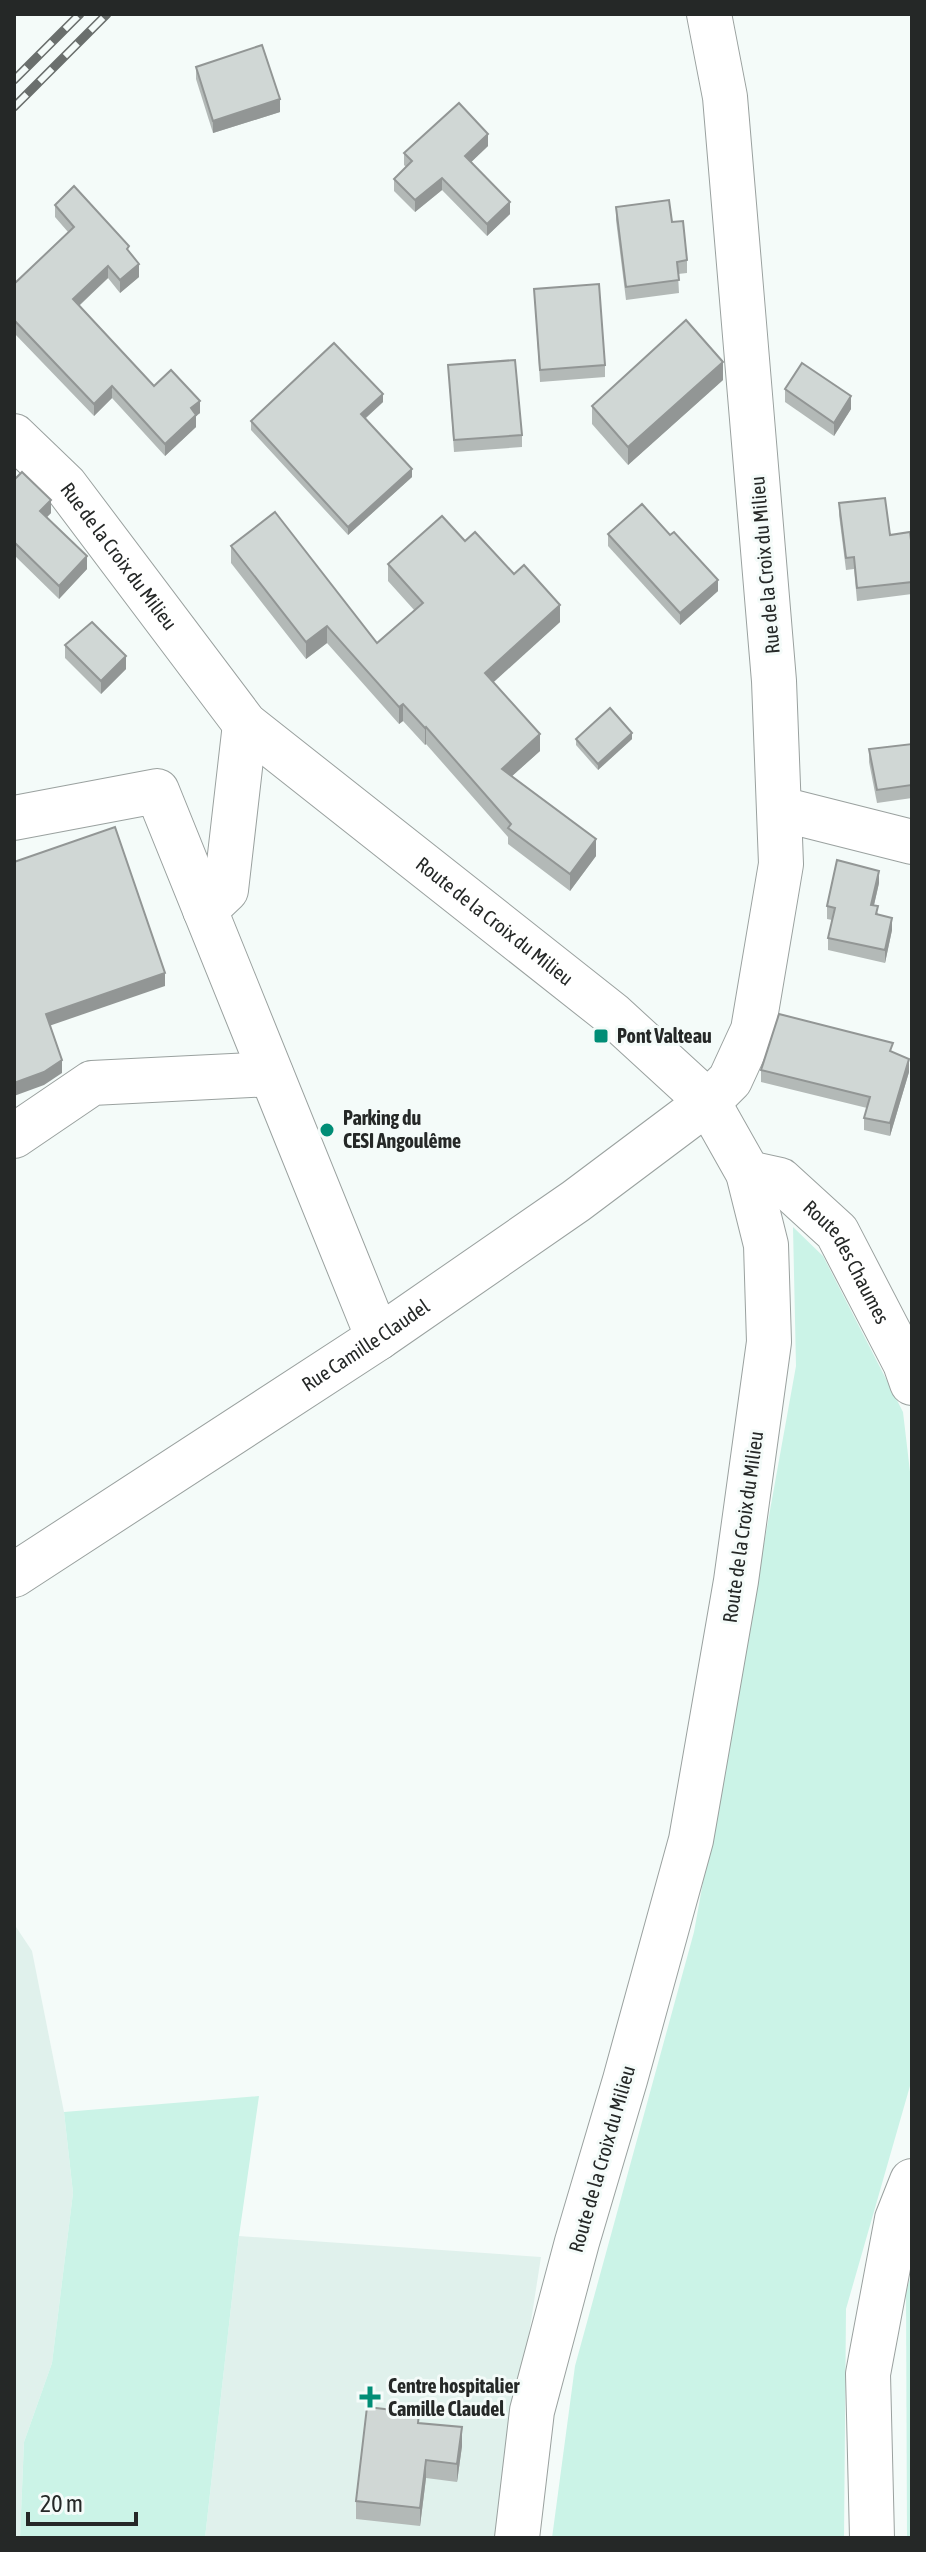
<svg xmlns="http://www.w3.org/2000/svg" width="926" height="2552" font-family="'Asap Condensed',sans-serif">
<rect width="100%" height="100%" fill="#f4fbf9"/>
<!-- built -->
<g fill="#e0f1ec">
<polygon points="14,1924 32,1951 64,2112 73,2193 52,2363 24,2442 20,2538 14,2538"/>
<polygon points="239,2236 541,2257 497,2538 205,2538"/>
</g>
<!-- green -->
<g fill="#cbf3e7">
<polygon points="793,1227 823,1256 903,1412 912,1489 912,2079 846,2309 844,2538 552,2538 575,2366 694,1932 796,1366"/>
<polygon points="259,2096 239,2236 205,2538 20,2538 24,2442 52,2363 73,2193 64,2112"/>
<polygon points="912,2271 912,2538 907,2538 906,2292"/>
</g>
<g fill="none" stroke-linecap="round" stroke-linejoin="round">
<defs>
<g id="minor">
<path id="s1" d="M14,436L65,485L245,724L612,1014L708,1102L748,1173L766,1245L769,1342L736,1581L691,1840L625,2080L577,2242L532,2411L517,2538"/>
<polyline points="781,809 912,842"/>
<polyline points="14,818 157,791 378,1338"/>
<polyline points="205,910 226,890 245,724"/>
<polyline points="14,1136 92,1083 271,1074"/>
<path id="s2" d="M748,1173L780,1180L837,1232L905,1363L912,1383"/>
<path id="s3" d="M14,1575L378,1338L576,1201L708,1102L730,1080L753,1030L781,864L774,681L725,97L709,14"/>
<polyline points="872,2538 868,2374 897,2219 912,2181"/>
</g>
</defs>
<!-- minor casing -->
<use href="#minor" stroke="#9aa19f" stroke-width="46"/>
<!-- minor -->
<use href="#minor" stroke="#fff" stroke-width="44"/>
<defs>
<g id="rail">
<polyline points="14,80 80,14"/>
<polyline points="14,107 107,14"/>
</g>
</defs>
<!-- rail casing -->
<use href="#rail" stroke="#6a6f6d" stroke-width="9"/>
<!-- rail -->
<use href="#rail" stroke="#f4fbf9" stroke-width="6" stroke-dasharray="18" stroke-linecap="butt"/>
</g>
<!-- wall -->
<g fill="#b3b9b7">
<polygon points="196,67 280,112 213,133 196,79"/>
<polygon points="488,146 471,162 510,214 487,236 442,190 415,212 394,191 394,179 406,167 404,165 404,153"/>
<polygon points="55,205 129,252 139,277 120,293 108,278 79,306 154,386 200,413 196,416 196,427 165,456 112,398 94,416 14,333 14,284 68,232 55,217"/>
<polygon points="616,207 672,222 687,260 687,273 678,274 679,293 626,300 616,220"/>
<polygon points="534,289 605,365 605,377 540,382"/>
<polygon points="448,365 522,435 522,447 454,452"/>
<polygon points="723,380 628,465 592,424 592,406"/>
<polygon points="785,389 851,409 834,436 785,402"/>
<polygon points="383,402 365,419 412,477 348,535 251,430 251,421"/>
<polygon points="14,480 51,513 47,517 87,569 59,599 14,555"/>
<polygon points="839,503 912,549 912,594 857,601 854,569 846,570 839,515"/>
<polygon points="608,534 718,591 680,625 608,546"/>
<polygon points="465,541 514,574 560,622 493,682 540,751 512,776 596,856 570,891 508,844 508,837 426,744 425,745 403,721 399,724 327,643 306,659 231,563 231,546 377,643 415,611 388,581 388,564"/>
<polygon points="65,645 126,669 101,694 65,658"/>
<polygon points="576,739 632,739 598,770 576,745"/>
<polygon points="912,744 912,798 877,803 869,762 869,749"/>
<polygon points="879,883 874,905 878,914 892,930 885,963 828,950 828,938 832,920 827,919 827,906"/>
<polygon points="893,1052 909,1072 890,1136 864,1130 864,1118 867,1108 761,1082 761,1070"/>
<polygon points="419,2423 462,2446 457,2482 426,2478 420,2526 356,2519 356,2501"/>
</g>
<!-- shaded-wall -->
<g fill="#929695">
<polygon points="280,99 280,112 213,133 213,121"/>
<polygon points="488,134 488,146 465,168 465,156"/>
<polygon points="442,178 442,190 415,212 415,200"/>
<polygon points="510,202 510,214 487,236 487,224"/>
<polygon points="139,264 139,277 120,293 120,280"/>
<polygon points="108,266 108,278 73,311 73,299"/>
<polygon points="723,362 723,380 628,465 628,447"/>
<polygon points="112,386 112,398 94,416 94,404"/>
<polygon points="383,394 383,402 361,422 361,414"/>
<polygon points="851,396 851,409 834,436 834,423"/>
<polygon points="200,401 200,413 196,416 196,427 165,456 165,444 191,408"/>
<polygon points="412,469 412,477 348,535 348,527"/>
<polygon points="51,500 51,513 40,524 40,511"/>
<polygon points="87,556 87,569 59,599 59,586"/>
<polygon points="718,580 718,591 680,625 680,613"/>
<polygon points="560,605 560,622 485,690 485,673"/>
<polygon points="327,626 327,643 306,659 306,642"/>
<polygon points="126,656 126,669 101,694 101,681"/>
<polygon points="403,704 403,721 399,724 399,707"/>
<polygon points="426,727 426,744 425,745 425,728"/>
<polygon points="632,733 632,739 598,770 598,764"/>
<polygon points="540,734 540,751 502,785 502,769"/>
<polygon points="596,839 596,856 570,891 570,874"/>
<polygon points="879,871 879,883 871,918 871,905"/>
<polygon points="892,918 892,930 885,963 885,950"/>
<polygon points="165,973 165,986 46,1027 46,1014"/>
<polygon points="909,1059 909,1072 890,1136 890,1123"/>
<polygon points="62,1060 62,1073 44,1085 14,1096 14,1083"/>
<polygon points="462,2427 462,2446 457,2482 457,2464"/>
<polygon points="426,2460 426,2478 420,2526 420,2508"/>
</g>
<!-- building -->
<g fill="#d0d7d5" stroke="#929695" stroke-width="2">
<polygon points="262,45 280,99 213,121 196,67"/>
<polygon points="459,103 488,134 465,156 510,202 487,224 442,178 415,200 394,179 412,161 404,153"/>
<polygon points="74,186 129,246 127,249 139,264 120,280 108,266 73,299 154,386 171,370 200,401 191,408 196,415 165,444 112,386 94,404 14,320 14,284 74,227 55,205"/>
<polygon points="669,200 672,222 683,221 687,260 677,262 679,280 626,287 616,207"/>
<polygon points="599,284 605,365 540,370 534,289"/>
<polygon points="686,320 723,362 628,447 592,406"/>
<polygon points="334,343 383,394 361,414 412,469 348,527 251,421"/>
<polygon points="515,360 522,435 454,440 448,365"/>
<polygon points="802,363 851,396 834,423 785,389"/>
<polygon points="22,472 51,500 40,511 87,556 59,586 14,542 14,480"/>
<polygon points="885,498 890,535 910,532 912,549 912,582 857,588 854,557 846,558 839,503"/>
<polygon points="642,504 670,535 674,532 718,580 680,613 608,534"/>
<polygon points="275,512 377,643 423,603 388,564 442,516 465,541 475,532 514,574 524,565 560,605 485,673 540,734 502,769 596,839 570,874 508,828 511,824 426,727 425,728 403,704 399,707 327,626 306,642 231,546"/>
<polygon points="92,622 126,656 101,681 65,645"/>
<polygon points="610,708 632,733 598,764 576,739"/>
<polygon points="912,744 912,785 877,790 869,749"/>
<polygon points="115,827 165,973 46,1014 62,1060 44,1072 14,1083 14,862"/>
<polygon points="837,860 879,871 871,905 878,906 876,914 892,918 885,950 828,938 835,908 827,906"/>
<polygon points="779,1014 893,1043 890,1051 909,1059 890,1123 864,1118 870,1097 761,1070"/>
<polygon points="367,2407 419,2413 418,2423 462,2427 457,2464 426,2460 420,2508 356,2501"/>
</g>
<!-- markers -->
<g fill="#008d76" stroke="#f4fbf9" stroke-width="3">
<rect x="593" y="1028" width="16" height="16" rx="4"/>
<circle cx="327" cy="1130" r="8"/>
<path d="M366 2385h8v8h8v8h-8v8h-8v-8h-8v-8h8z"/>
</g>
<g text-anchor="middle" stroke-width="6" stroke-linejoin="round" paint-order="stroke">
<!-- street labels -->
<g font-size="20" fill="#252827" stroke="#f4fbf9">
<text dy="7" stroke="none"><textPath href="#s1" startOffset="160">Rue de la Croix du Milieu</textPath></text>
<text transform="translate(765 565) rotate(-95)" y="7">Rue de la Croix du Milieu</text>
<text dy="7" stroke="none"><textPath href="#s1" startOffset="688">Route de la Croix du Milieu</textPath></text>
<text dy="7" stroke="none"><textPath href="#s2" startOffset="140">Route des Chaumes</textPath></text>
<text dy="7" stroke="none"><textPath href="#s3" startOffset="420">Rue Camille Claudel</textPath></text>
<text transform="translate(743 1527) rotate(-82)" y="7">Route de la Croix du Milieu</text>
<text transform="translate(602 2159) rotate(-74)" y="7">Route de la Croix du Milieu</text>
</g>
<!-- poi labels -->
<g font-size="20" font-weight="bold" fill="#252827" stroke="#f4fbf9" text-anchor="start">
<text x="617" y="1043">Pont Valteau</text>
<text x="343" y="1125">Parking du<tspan x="343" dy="23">CESI Angoulême</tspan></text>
<text x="388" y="2393">Centre hospitalier<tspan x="388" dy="23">Camille Claudel</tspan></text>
</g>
</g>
<!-- border -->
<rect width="926" height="2552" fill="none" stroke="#252827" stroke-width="32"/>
<!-- scale -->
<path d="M28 2512v12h108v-12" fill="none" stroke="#252827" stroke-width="4"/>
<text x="40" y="2512" font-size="24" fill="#252827" stroke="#f4fbf9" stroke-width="6" paint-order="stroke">20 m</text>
</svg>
